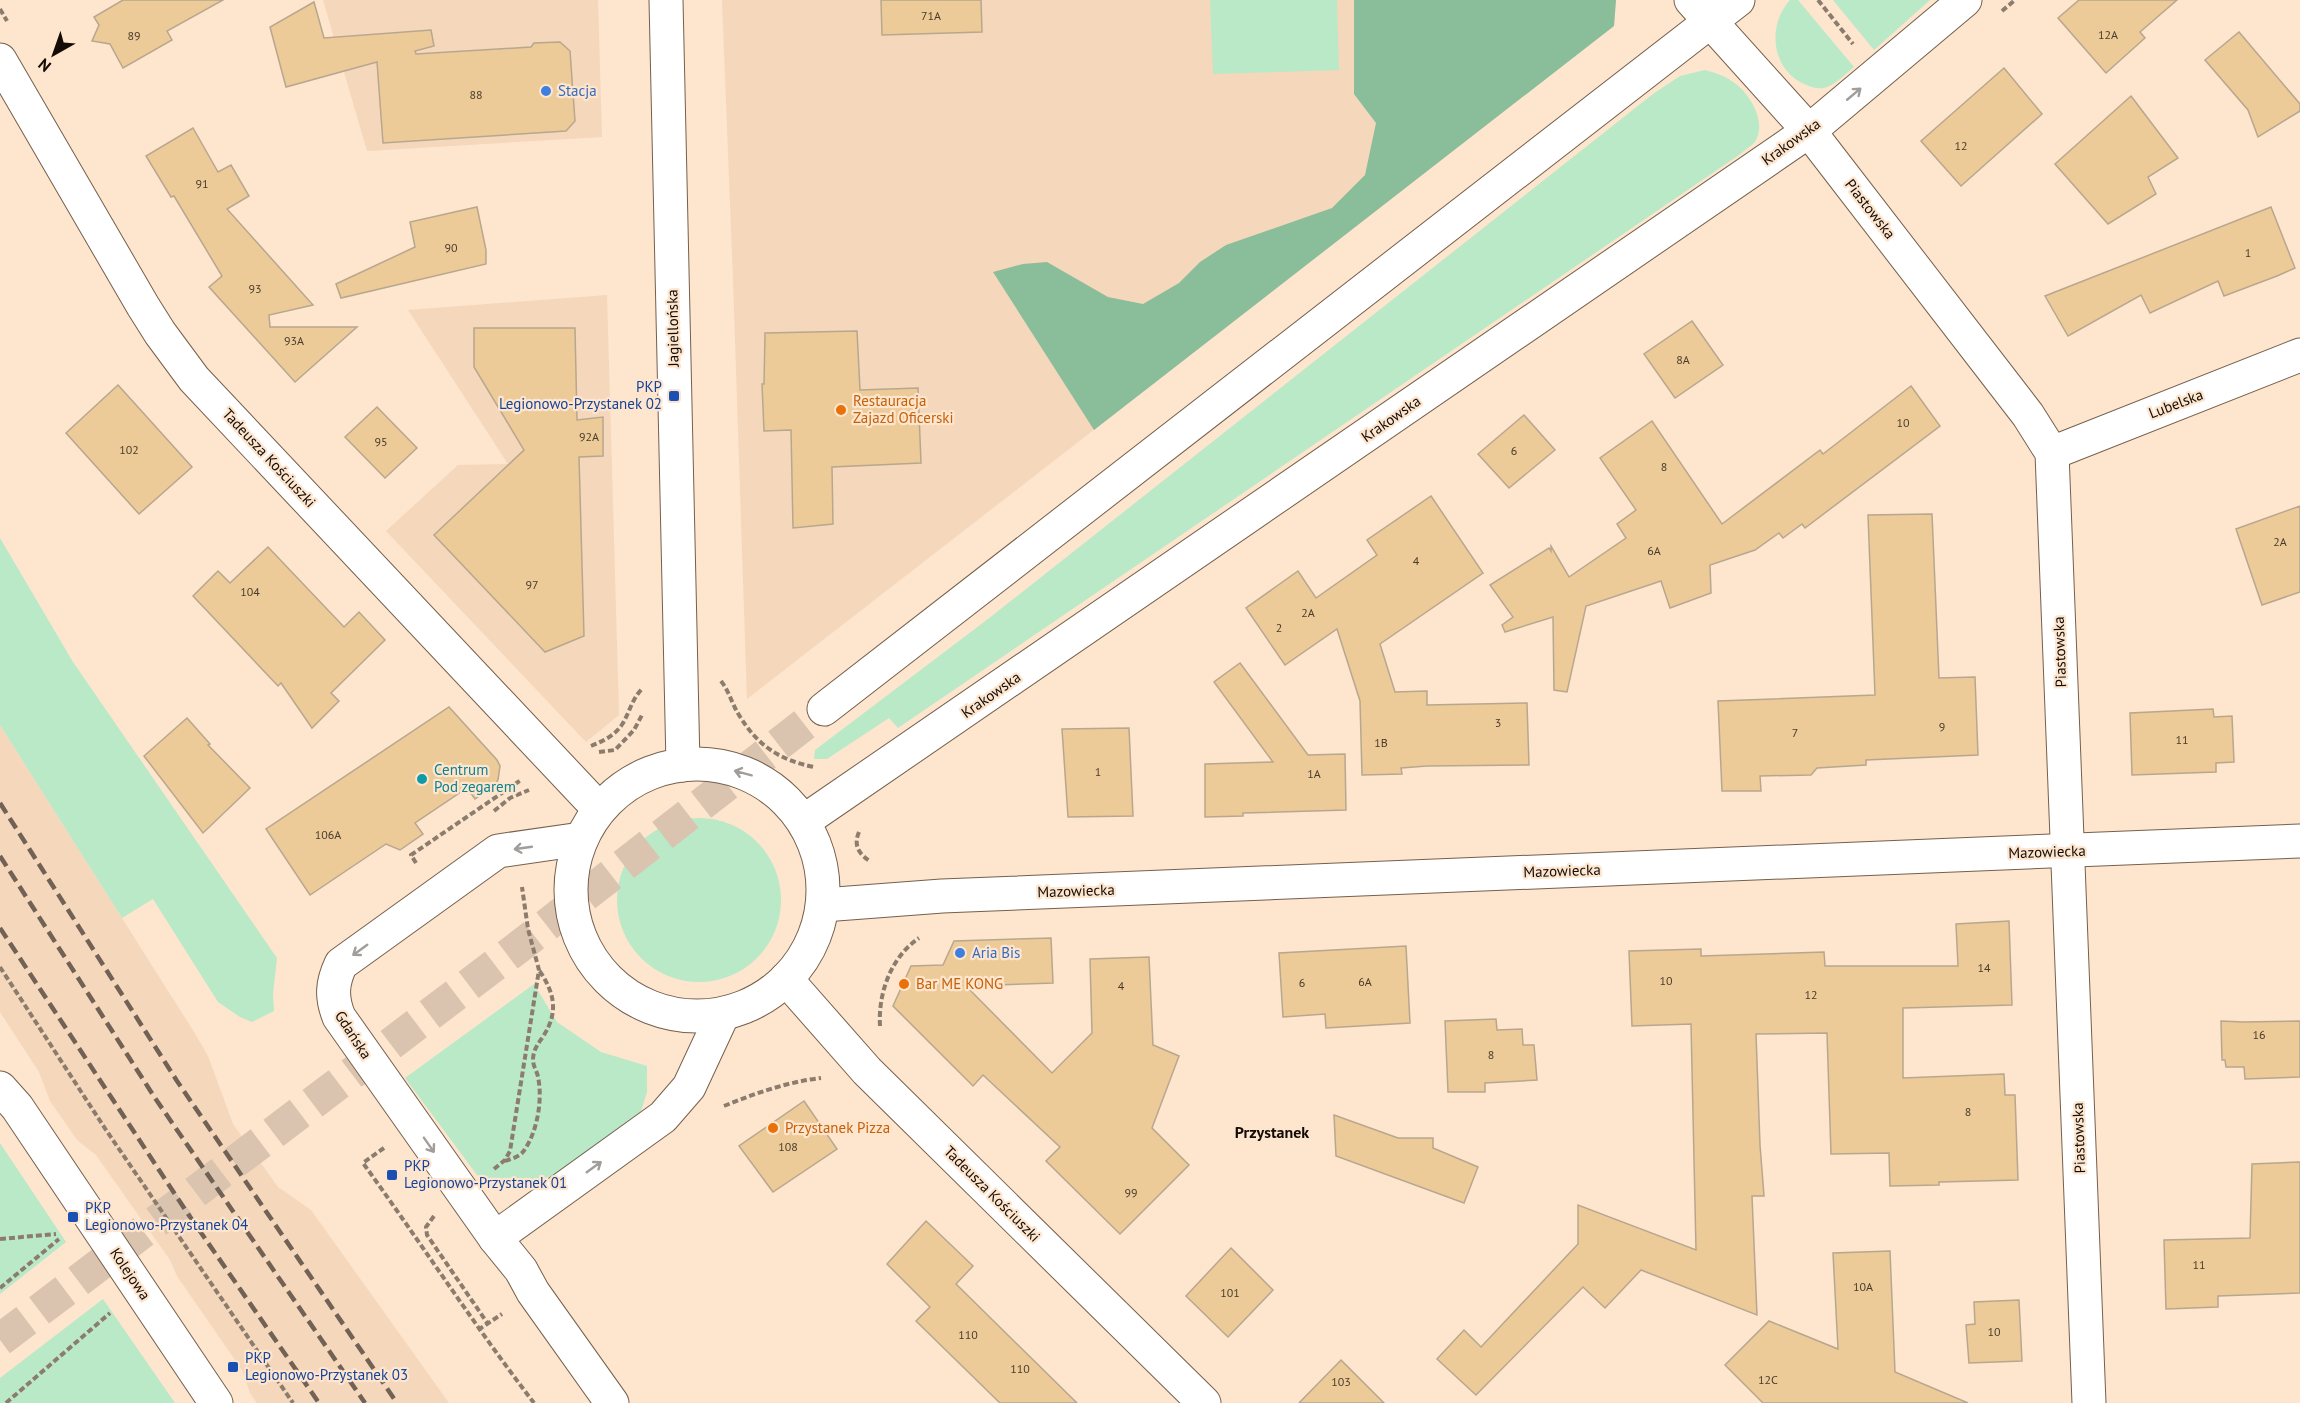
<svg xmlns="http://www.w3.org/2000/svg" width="2300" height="1403" font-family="'PT Sans',sans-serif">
<rect width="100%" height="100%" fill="#fde5ce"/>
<!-- built -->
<g fill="#f5d7bb">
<polygon points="323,0 598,0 602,137 367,151"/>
<polygon points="722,0 1616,0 1614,26 747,699 733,279"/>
<polygon points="607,295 619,715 586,742 386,531 458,465 508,464 408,310"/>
<polygon points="0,725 194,1032 208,1056 233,1124 278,1187 311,1210 449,1403 257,1403 250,1393 242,1370 177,1276 170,1260 96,1155 77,1140 50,1101 39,1072 0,1012"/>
</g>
<!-- green -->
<g fill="#bae9c8">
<polygon points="1210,0 1337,0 1339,70 1213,74"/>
<path d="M1790,0H1798L1854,67C1846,73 1836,84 1827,87C1820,90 1811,87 1804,84C1771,69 1767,25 1790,0Z"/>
<polygon points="1833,0 1930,0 1874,50"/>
<path d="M1705,70C1716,73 1726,76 1736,84C1751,96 1768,124 1754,143C1750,147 1743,151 1739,155L898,728L889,718L827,759H814L815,750L988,619L1653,94L1680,76Z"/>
<polygon points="0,538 73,662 277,958 273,994 274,1011 252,1022 240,1017 218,1002 153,899 122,918 0,725"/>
<circle cx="699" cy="900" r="82"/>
<polygon points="534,984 557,1022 601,1052 647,1066 647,1092 641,1111 558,1173 515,1190 477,1175 405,1078"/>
<polygon points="0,1143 66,1242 0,1294"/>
<polygon points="103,1299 175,1403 0,1403 0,1378"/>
</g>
<!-- forest -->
<polygon fill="#8abe9a" points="1354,0 1616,0 1614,26 1094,430 993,272 1023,264 1047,262 1108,297 1143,304 1179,283 1200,262 1226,245 1332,208 1365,175 1376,123 1354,94"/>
<!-- building -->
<g fill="#eccb99" stroke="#b8a78e" stroke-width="1.5">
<polygon points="123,0 223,0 167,31 172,40 123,68 110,44 92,41 99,25 94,17"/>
<polygon points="881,0 981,0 982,32 882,35"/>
<polygon points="2079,0 2177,0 2140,32 2145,38 2106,73 2058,18"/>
<polygon points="314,2 324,38 431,30 434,46 415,51 416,54 531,47 534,43 560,42 570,51 575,121 566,131 383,143 377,62 286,87 270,27"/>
<polygon points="2239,32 2300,104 2300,111 2258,137 2248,110 2205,60"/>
<polygon points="2004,68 2042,114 1961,186 1921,141"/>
<polygon points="2131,96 2178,158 2148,177 2156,194 2108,224 2055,164"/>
<polygon points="193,128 218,172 231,165 249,196 227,209 313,305 269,315 270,327 357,327 295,382 209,287 222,276 174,196 171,197 146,156"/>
<polygon points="477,207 486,250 486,264 341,298 336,284 415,247 410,222"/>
<polygon points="2271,207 2295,268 2277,276 2224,296 2218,281 2150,313 2141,295 2068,336 2045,296"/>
<polygon points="1692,321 1723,365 1675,398 1644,354"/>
<polygon points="474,328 575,328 577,420 603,417 603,456 579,457 584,636 545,652 434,535 524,450 474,367"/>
<polygon points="857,331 860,390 918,388 921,463 832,467 833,524 793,528 791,430 764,431 762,384 764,384 765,333"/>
<polygon points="118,385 192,467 139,514 66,433"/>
<polygon points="1911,386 1940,426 1805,528 1802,524 1783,538 1779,533 1755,550 1710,565 1711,593 1670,608 1661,581 1586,606 1567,692 1554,690 1553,617 1505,632 1502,625 1513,617 1490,585 1549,548 1551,551 1551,546 1569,577 1626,538 1617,524 1636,510 1600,458 1652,421 1722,524 1820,450 1823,454"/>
<polygon points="377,407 417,448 385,478 345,437"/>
<polygon points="1524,415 1555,450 1509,488 1478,454"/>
<polygon points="1431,496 1483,573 1380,644 1395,692 1427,691 1427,705 1527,703 1529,765 1427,766 1401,768 1402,774 1362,775 1360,701 1337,629 1285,665 1246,608 1298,571 1316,598 1377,555 1367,540"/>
<polygon points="2300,506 2300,592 2262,605 2236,529"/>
<polygon points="1932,514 1939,678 1975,677 1978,755 1866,760 1866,765 1817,768 1811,775 1760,776 1761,791 1722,791 1718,701 1875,695 1868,515"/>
<polygon points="268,547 344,627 359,612 385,640 331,693 339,701 312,728 281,683 278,686 193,596 218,571 230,583"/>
<polygon points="1240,663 1308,755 1345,754 1346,810 1243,813 1243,816 1205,817 1205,764 1273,762 1214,682"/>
<polygon points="449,707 497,760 500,766 498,780 494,786 475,799 467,788 415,823 423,834 400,850 386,844 310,895 266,829"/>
<polygon points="2213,709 2214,717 2232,716 2234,762 2216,763 2216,772 2132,775 2130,713"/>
<polygon points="187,718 210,744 208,745 250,788 203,833 144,756"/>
<polygon points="1129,728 1133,816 1068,817 1062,729"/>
<polygon points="2009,921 2012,1005 1903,1008 1903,1078 2004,1074 2005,1095 2015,1095 2018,1180 1939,1182 1939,1185 1890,1186 1889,1153 1831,1154 1827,1033 1756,1034 1760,1145 1764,1196 1752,1196 1757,1315 1641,1270 1605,1308 1583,1287 1476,1395 1437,1359 1464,1330 1481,1347 1578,1244 1578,1205 1696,1250 1691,1024 1632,1026 1629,951 1701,949 1701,956 1824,952 1825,966 1958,966 1956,924"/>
<polygon points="1051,938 1053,983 966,986 1052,1073 1092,1033 1090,959 1149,957 1153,1045 1179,1056 1152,1128 1189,1165 1120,1234 1046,1161 1060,1147 983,1075 973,1086 893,1006 911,966 943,965 954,941"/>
<polygon points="1406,946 1410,1023 1326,1028 1325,1014 1283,1017 1279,953"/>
<polygon points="1496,1019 1497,1030 1522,1029 1523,1045 1534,1045 1537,1080 1485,1083 1485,1092 1448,1092 1445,1021"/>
<polygon points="2221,1021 2243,1022 2300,1021 2300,1077 2245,1079 2244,1067 2226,1067 2225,1060 2222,1060"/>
<polygon points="804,1101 837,1149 773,1192 739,1146"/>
<polygon points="1334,1115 1398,1138 1433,1138 1433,1148 1478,1167 1464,1203 1336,1156"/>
<polygon points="2300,1162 2300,1293 2218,1296 2218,1307 2166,1309 2164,1240 2250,1238 2252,1164"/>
<polygon points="926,1221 973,1266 956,1284 1077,1403 1000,1403 916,1321 930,1307 887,1264"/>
<polygon points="1231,1248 1273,1290 1228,1337 1186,1296"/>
<polygon points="1890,1251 1895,1372 1968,1403 1763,1403 1725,1365 1769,1321 1838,1349 1833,1253"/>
<polygon points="2019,1300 2022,1361 1969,1363 1966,1325 1975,1324 1974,1302"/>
<polygon points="1341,1360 1384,1403 1299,1403"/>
</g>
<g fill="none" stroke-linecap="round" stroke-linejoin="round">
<!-- minor-tunnel -->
<polyline stroke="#dac4b0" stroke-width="33" stroke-dasharray="33 16" stroke-linecap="butt" points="0,1340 520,946 824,709"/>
<defs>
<g id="minor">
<polyline points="666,0 683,765"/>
<polyline points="1691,0 1809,131 2028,415 2052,453 2089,1403"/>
<polyline points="0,60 143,306 160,333 194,379 599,809"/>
<polyline points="2052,453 2300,355"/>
<polyline points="824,709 1738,0"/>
<circle cx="697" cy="890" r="126"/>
<polyline points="804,821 1809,131 1965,0"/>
<path d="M581,839L498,851L341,964C332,983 331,997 339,1017L495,1238L521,1270L533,1292L612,1403"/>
<polyline points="823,905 942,896 2300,841"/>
<polyline points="786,979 867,1071 1204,1403"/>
<polyline points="0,1088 17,1107 216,1403"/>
<polyline points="495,1238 663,1117 689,1087 723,1014"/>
</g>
</defs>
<!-- minor casing -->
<use href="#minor" stroke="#75604d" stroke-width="35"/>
<!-- path -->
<g stroke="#8c7c6d" stroke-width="4" stroke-dasharray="6 3" stroke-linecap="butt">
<polyline points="1818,0 1853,44"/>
<polyline points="0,9 7,21"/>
<polyline points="2002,11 2015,0"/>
<path d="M721,681C729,691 732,704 739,715C757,745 779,760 814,767"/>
<path d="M591,746C603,741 616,735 623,723C630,711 632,699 642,689"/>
<polyline points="599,752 615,750 634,730 642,715"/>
<polyline points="494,811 510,798 529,790"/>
<path d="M859,832C853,846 859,854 871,862"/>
<polyline points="416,863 411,855 521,780"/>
<polyline points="0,967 106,1130 293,1403"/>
<path d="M880,1026C878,993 891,957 919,938"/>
<path d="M724,1106C756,1093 787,1082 821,1078"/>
<path d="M384,1148L363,1163C421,1243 474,1325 534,1403"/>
<path d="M505,1161C511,1159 518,1157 522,1153C537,1135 543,1100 538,1077C537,1071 533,1066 533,1060C533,1049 539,1043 544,1035C559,1011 554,992 539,970"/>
<polyline points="494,1169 505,1160 510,1151 539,970 528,929 522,887"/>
<polyline points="434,1216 426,1227 427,1235 488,1324"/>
<polyline points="0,1239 56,1234"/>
<polyline points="0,1288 59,1239"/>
<polyline points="478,1330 502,1314"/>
<polyline points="6,1403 110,1313"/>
</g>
<!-- minor -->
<use href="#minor" stroke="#fff" stroke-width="33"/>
<!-- rail -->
<g stroke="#716255" stroke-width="4.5" stroke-dasharray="12 6" stroke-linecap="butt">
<polyline points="0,803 177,1081 397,1403"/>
<polyline points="0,856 155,1098 365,1403"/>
<polyline points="0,928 186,1211 319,1403"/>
</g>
</g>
<!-- one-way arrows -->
<defs><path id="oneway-shaft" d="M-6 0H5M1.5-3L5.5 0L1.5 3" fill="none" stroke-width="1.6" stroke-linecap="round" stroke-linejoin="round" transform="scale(1.5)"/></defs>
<g stroke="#a19d9b">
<use href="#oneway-shaft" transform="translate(1854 94) rotate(-40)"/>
<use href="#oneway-shaft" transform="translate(743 773) rotate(-165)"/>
<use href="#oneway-shaft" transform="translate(523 848) rotate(172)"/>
<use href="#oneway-shaft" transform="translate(360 950) rotate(144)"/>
<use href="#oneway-shaft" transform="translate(429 1145) rotate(55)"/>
<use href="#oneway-shaft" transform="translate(594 1167) rotate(-36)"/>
</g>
<!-- markers -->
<g fill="#3f7fe0" stroke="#fde5ce" stroke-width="2">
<circle cx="546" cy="91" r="6"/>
<circle cx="960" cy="953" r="6"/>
</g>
<g fill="#1a4fb4" stroke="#fde5ce" stroke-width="2">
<rect x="668" y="390" width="12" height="12" rx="3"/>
<rect x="386" y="1169" width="12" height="12" rx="3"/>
<rect x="67" y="1211" width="12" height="12" rx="3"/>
<rect x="227" y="1361" width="12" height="12" rx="3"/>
</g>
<g fill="#e8710a" stroke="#fde5ce" stroke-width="2">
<circle cx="841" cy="410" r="6"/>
<circle cx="904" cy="984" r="6"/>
<circle cx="773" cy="1128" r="6"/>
</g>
<circle fill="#0f9aa8" stroke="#fde5ce" stroke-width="2" cx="422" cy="779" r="6"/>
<g text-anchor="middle" stroke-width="4.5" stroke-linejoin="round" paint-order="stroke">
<!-- number labels -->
<g font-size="12" fill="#493b2a">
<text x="931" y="20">71A</text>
<text x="2108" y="39">12A</text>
<text x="134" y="40">89</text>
<text x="476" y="99">88</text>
<text x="1961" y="150">12</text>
<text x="202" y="188">91</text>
<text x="451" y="252">90</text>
<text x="2248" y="257">1</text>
<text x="255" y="293">93</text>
<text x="294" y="345">93A</text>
<text x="1683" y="364">8A</text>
<text x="1903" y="427">10</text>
<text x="589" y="441">92A</text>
<text x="381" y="446">95</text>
<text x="129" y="454">102</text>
<text x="1514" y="455">6</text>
<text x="1664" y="471">8</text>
<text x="2280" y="546">2A</text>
<text x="1654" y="555">6A</text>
<text x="1416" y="565">4</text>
<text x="532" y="589">97</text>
<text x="250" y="596">104</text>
<text x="1308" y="617">2A</text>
<text x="1279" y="632">2</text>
<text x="1498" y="727">3</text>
<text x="1942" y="731">9</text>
<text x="1795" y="737">7</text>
<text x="2182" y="744">11</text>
<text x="1381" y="747">1B</text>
<text x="1098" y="776">1</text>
<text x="1314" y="778">1A</text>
<text x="328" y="839">106A</text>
<text x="1984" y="972">14</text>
<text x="1666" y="985">10</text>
<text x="1365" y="986">6A</text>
<text x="1302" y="987">6</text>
<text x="1121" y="990">4</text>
<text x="1811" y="999">12</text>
<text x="2259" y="1039">16</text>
<text x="1491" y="1059">8</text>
<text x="1968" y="1116">8</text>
<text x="788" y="1151">108</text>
<text x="1131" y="1197">99</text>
<text x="2199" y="1269">11</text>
<text x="1863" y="1291">10A</text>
<text x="1230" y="1297">101</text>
<text x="1994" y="1336">10</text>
<text x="968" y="1339">110</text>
<text x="1020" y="1373">110</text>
<text x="1768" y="1384">12C</text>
<text x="1341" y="1386">103</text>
</g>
<!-- shop labels -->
<g font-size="15" fill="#366cbe" stroke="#fde5ce" text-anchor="start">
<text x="558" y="96">Stacja</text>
<text x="972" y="958">Aria Bis</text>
</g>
<!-- street labels -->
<g font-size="15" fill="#130b05" stroke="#fde5ce">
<text transform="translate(1791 142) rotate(-36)" y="5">Krakowska</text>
<text transform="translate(1870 209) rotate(52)" y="5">Piastowska</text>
<text transform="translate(673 328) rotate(-91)" y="5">Jagiellońska</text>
<text transform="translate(2176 404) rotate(-21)" y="5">Lubelska</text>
<text transform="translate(1391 419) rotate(-35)" y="5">Krakowska</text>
<text transform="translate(269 458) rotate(47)" y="5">Tadeusza Kościuszki</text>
<text transform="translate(2060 652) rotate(-92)" y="5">Piastowska</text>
<text transform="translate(991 695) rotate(-35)" y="5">Krakowska</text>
<text transform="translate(2047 852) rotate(-2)" y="5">Mazowiecka</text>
<text transform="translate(1562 871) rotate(-2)" y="5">Mazowiecka</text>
<text transform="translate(1076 891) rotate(-2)" y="5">Mazowiecka</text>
<text transform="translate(353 1035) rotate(57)" y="5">Gdańska</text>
<text transform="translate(2079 1138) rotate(-92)" y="5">Piastowska</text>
<text transform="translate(992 1194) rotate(45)" y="5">Tadeusza Kościuszki</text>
<text transform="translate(130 1274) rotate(56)" y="5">Kolejowa</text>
</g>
<!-- transit labels -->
<g font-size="15" fill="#164399" stroke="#fde5ce" text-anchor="start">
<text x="662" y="392" text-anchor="end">PKP<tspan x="662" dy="17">Legionowo-Przystanek 02</tspan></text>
<text x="404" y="1171">PKP<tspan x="404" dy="17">Legionowo-Przystanek 01</tspan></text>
<text x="85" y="1213">PKP<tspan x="85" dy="17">Legionowo-Przystanek 04</tspan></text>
<text x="245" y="1363">PKP<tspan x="245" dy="17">Legionowo-Przystanek 03</tspan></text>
</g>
<!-- food labels -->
<g font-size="15" fill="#c56008" stroke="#fde5ce" text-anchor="start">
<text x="853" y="406">Restauracja<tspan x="853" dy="17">Zajazd Oficerski</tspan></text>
<text x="916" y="989">Bar ME KONG</text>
<text x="785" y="1133">Przystanek Pizza</text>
</g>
<!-- culture labels -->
<g font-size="15" fill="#0d838f" stroke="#fde5ce" text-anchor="start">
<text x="434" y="775">Centrum<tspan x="434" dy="17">Pod zegarem</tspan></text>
</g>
<!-- neighbourhood labels -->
<g font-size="16" font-weight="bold" fill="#130b05" stroke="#fde5ce">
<text x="1272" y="1138">Przystanek</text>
</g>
</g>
<!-- north arrow -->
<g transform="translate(54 54) rotate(220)" stroke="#fde5ce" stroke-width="4.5" paint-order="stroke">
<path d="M0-4.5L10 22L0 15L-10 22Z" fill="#130b05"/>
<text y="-9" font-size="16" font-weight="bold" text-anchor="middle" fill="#130b05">N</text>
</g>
</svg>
